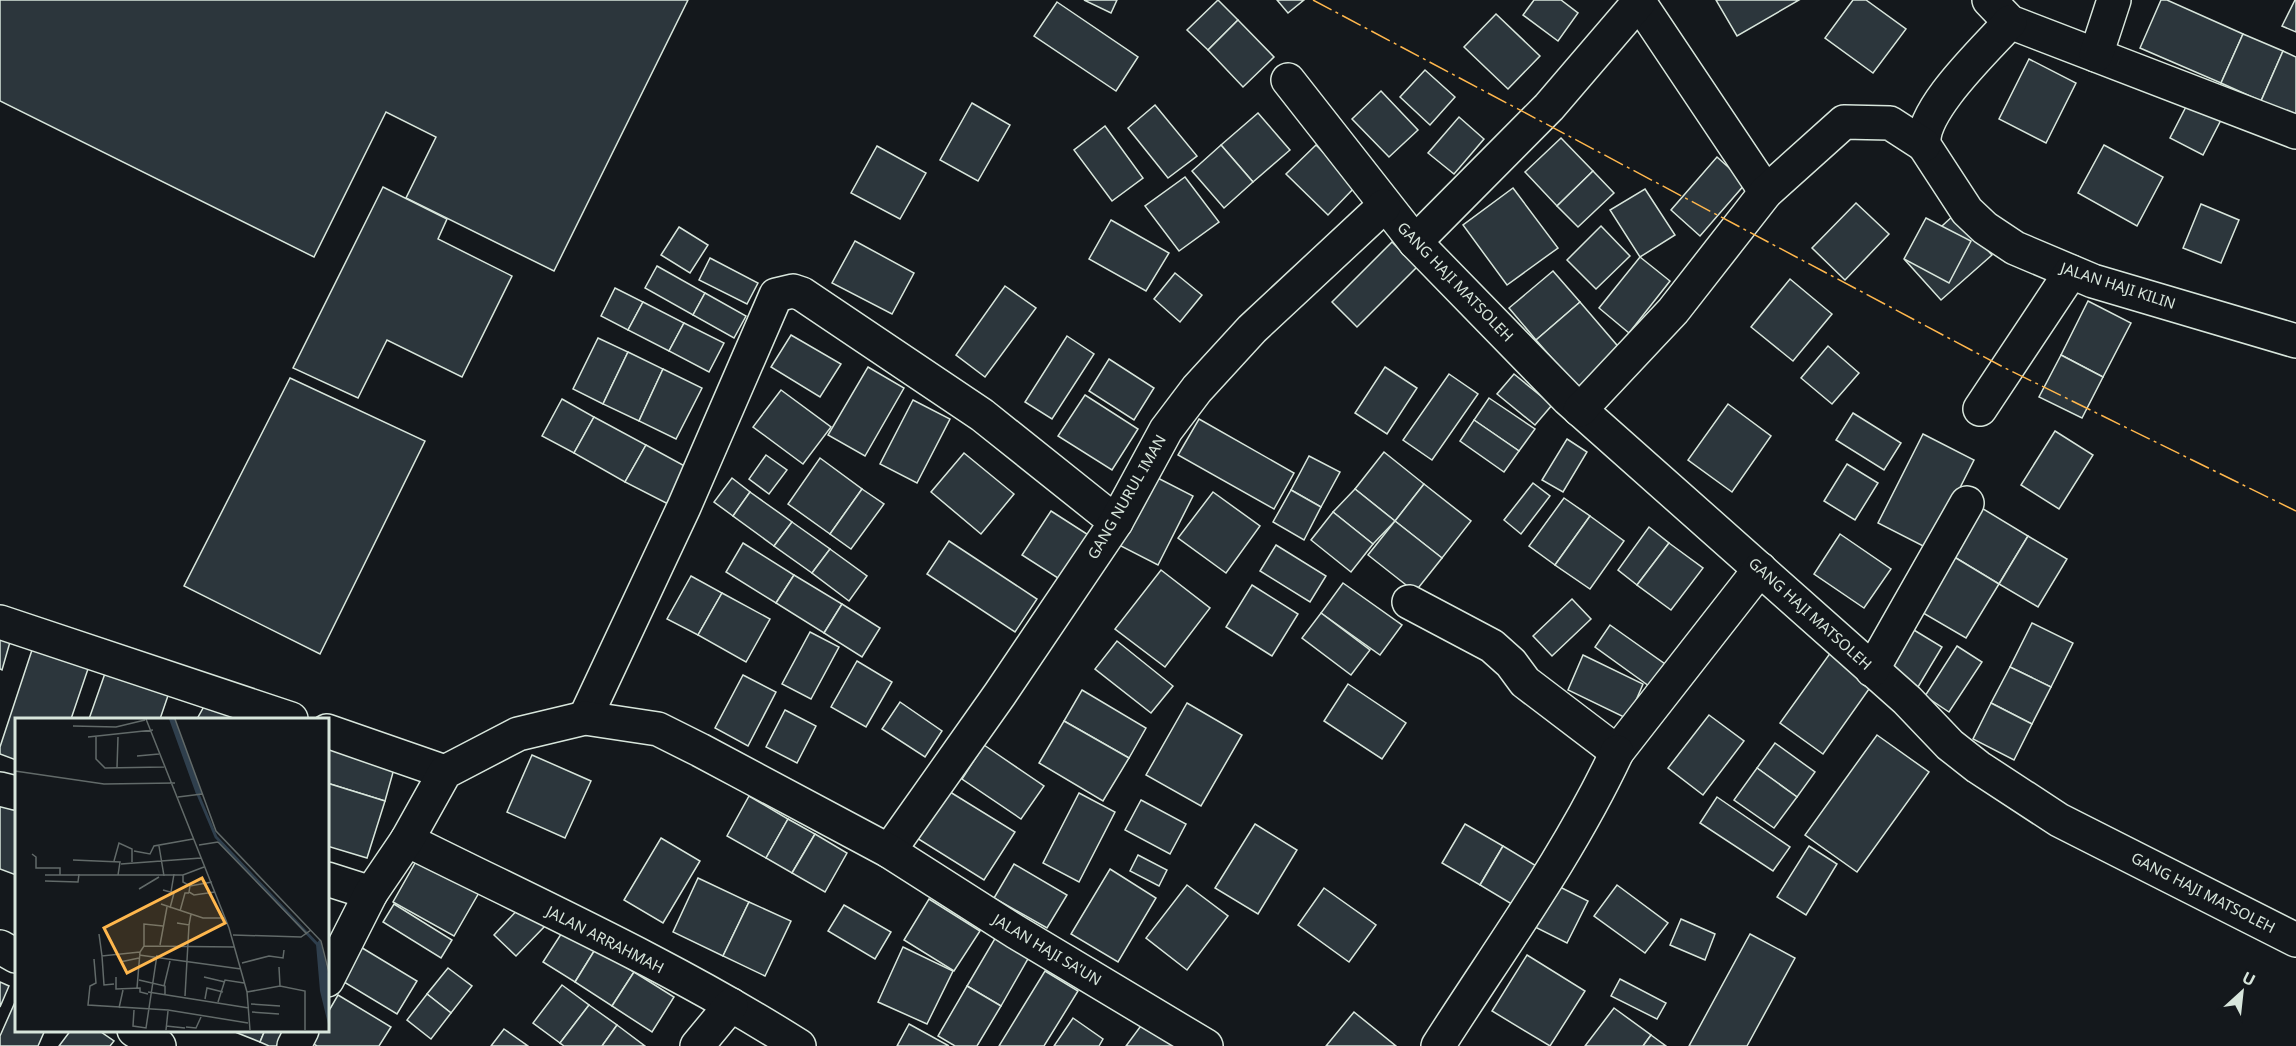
<svg xmlns="http://www.w3.org/2000/svg" width="2296" height="1046" font-family="'Noto Sans',sans-serif">
<rect width="100%" height="100%" fill="#14181c"/>
<!-- building -->
<g fill="#2c363c" stroke="#d8e6dc" stroke-width="1.5">
<polygon points="0,0 688,0 554,271 406,198 436,137 386,112 314,257 0,101"/>
<polygon points="1084,0 1117,0 1111,13"/>
<polygon points="1218,0 1238,20 1208,50 1187,30"/>
<polygon points="1277,0 1304,0 1288,13"/>
<polygon points="1534,0 1561,0 1578,13 1558,41 1523,15"/>
<polygon points="1716,0 1799,0 1737,36"/>
<polygon points="1853,0 1866,0 1906,29 1873,73 1825,38"/>
<polygon points="2161,0 2167,0 2243,34 2221,83 2140,48"/>
<polygon points="2295,0 2296,0 2296,32 2282,26"/>
<polygon points="1057,2 1138,57 1116,91 1034,36"/>
<polygon points="1496,14 1540,56 1508,89 1464,47"/>
<polygon points="1238,20 1274,57 1243,87 1208,50"/>
<polygon points="2243,34 2283,51 2261,101 2221,83"/>
<polygon points="2283,51 2296,57 2296,117 2261,101"/>
<polygon points="2029,59 2076,83 2046,143 1999,119"/>
<polygon points="1425,70 1455,97 1430,125 1400,97"/>
<polygon points="1381,91 1418,130 1389,157 1352,119"/>
<polygon points="2190,99 2223,116 2203,155 2170,138"/>
<polygon points="972,103 1010,125 978,181 940,160"/>
<polygon points="1155,105 1197,156 1168,178 1128,128"/>
<polygon points="1258,113 1290,150 1253,182 1221,145"/>
<polygon points="1459,117 1484,139 1454,174 1428,153"/>
<polygon points="1105,126 1143,178 1112,201 1074,150"/>
<polygon points="1561,138 1593,171 1557,206 1525,172"/>
<polygon points="1221,145 1253,182 1224,208 1192,171"/>
<polygon points="1316,145 1357,185 1328,215 1286,174"/>
<polygon points="2104,145 2163,177 2137,226 2078,193"/>
<polygon points="877,146 926,173 900,219 851,193"/>
<polygon points="1717,157 1746,183 1700,236 1671,210"/>
<polygon points="1593,171 1614,193 1578,227 1557,206"/>
<polygon points="1185,177 1219,222 1179,251 1145,206"/>
<polygon points="383,187 447,219 438,239 512,276 462,377 387,340 358,398 293,368"/>
<polygon points="1513,188 1558,248 1507,285 1463,225"/>
<polygon points="1645,189 1675,235 1640,257 1610,210"/>
<polygon points="1856,203 1889,234 1845,280 1812,248"/>
<polygon points="2201,204 2239,220 2221,263 2183,248"/>
<polygon points="1955,214 1992,255 1941,300 1905,260"/>
<polygon points="1926,218 1971,241 1949,283 1904,259"/>
<polygon points="1111,220 1169,253 1146,291 1089,259"/>
<polygon points="1601,226 1630,256 1596,289 1567,260"/>
<polygon points="679,227 708,245 690,273 661,255"/>
<polygon points="855,241 914,273 892,314 832,283"/>
<polygon points="1392,242 1417,267 1357,327 1332,302"/>
<polygon points="1640,257 1670,281 1629,333 1599,308"/>
<polygon points="710,258 758,283 747,304 699,280"/>
<polygon points="657,266 705,293 693,315 645,288"/>
<polygon points="1553,271 1580,302 1536,340 1509,308"/>
<polygon points="1175,273 1202,295 1180,322 1154,299"/>
<polygon points="1790,279 1832,314 1793,361 1751,327"/>
<polygon points="1005,286 1036,308 985,377 956,355"/>
<polygon points="615,288 643,302 628,330 601,316"/>
<polygon points="705,293 746,316 734,338 693,315"/>
<polygon points="2088,301 2131,323 2103,377 2061,355"/>
<polygon points="643,302 684,323 669,351 628,330"/>
<polygon points="1580,302 1622,351 1578,388 1536,340"/>
<polygon points="684,323 724,343 709,372 669,351"/>
<polygon points="791,335 841,364 820,397 771,367"/>
<polygon points="1067,336 1094,354 1052,419 1025,402"/>
<polygon points="598,338 628,352 603,404 573,389"/>
<polygon points="1828,346 1859,373 1832,404 1801,378"/>
<polygon points="628,352 663,369 639,421 603,404"/>
<polygon points="2061,355 2103,377 2082,418 2039,397"/>
<polygon points="1109,359 1154,388 1134,420 1089,391"/>
<polygon points="868,367 904,388 865,456 828,435"/>
<polygon points="1385,367 1417,388 1387,434 1355,413"/>
<polygon points="663,369 702,388 676,439 639,421"/>
<polygon points="1449,374 1478,394 1432,460 1403,440"/>
<polygon points="1514,374 1552,405 1535,425 1497,394"/>
<polygon points="290,378 425,441 320,654 184,586"/>
<polygon points="781,390 831,427 803,464 753,427"/>
<polygon points="1085,395 1138,429 1112,470 1058,436"/>
<polygon points="1489,398 1535,429 1519,451 1474,420"/>
<polygon points="562,399 594,417 574,453 542,436"/>
<polygon points="913,400 950,419 917,483 880,464"/>
<polygon points="1728,404 1771,436 1732,492 1688,460"/>
<polygon points="1853,413 1901,443 1884,470 1836,440"/>
<polygon points="594,417 646,445 625,482 574,453"/>
<polygon points="1199,419 1294,473 1274,509 1178,455"/>
<polygon points="1474,420 1519,451 1504,472 1460,441"/>
<polygon points="2055,431 2093,455 2059,509 2021,485"/>
<polygon points="1923,434 1974,460 1929,549 1878,523"/>
<polygon points="1567,439 1587,452 1563,492 1542,480"/>
<polygon points="646,445 692,470 672,506 625,482"/>
<polygon points="1384,452 1424,484 1395,521 1355,489"/>
<polygon points="964,453 1014,494 981,534 931,492"/>
<polygon points="766,455 787,470 769,494 749,479"/>
<polygon points="1309,456 1340,472 1321,507 1291,490"/>
<polygon points="820,458 862,489 830,534 788,504"/>
<polygon points="1847,464 1878,483 1855,520 1824,501"/>
<polygon points="1150,474 1193,496 1158,565 1115,543"/>
<polygon points="732,478 750,492 733,516 714,502"/>
<polygon points="1533,483 1550,496 1521,534 1504,520"/>
<polygon points="1424,484 1471,521 1442,558 1395,521"/>
<polygon points="862,489 884,504 851,549 830,534"/>
<polygon points="1355,489 1395,521 1373,544 1333,512"/>
<polygon points="1291,490 1321,507 1304,540 1273,522"/>
<polygon points="750,492 792,522 774,546 733,516"/>
<polygon points="1213,492 1260,526 1226,573 1178,538"/>
<polygon points="1564,498 1590,516 1555,565 1529,546"/>
<polygon points="1980,507 2028,536 1999,584 1951,555"/>
<polygon points="1051,511 1090,536 1061,580 1022,555"/>
<polygon points="1333,512 1373,544 1351,572 1311,540"/>
<polygon points="1590,516 1624,541 1590,589 1555,565"/>
<polygon points="1395,521 1442,558 1415,592 1368,555"/>
<polygon points="792,522 830,549 812,573 774,546"/>
<polygon points="1649,527 1669,543 1637,585 1618,570"/>
<polygon points="1840,534 1891,569 1864,608 1814,574"/>
<polygon points="2028,536 2067,559 2038,607 1999,584"/>
<polygon points="949,541 1037,599 1015,632 927,574"/>
<polygon points="743,543 794,575 776,603 726,572"/>
<polygon points="1669,543 1703,568 1671,610 1637,585"/>
<polygon points="1276,545 1326,576 1310,602 1260,571"/>
<polygon points="830,549 867,576 849,601 812,573"/>
<polygon points="1951,555 1999,584 1966,638 1918,610"/>
<polygon points="1161,570 1210,608 1165,667 1115,629"/>
<polygon points="794,575 842,604 824,633 776,603"/>
<polygon points="691,576 722,593 698,635 667,619"/>
<polygon points="1343,583 1402,625 1380,655 1321,613"/>
<polygon points="1252,585 1298,614 1272,656 1226,627"/>
<polygon points="722,593 770,619 746,662 698,635"/>
<polygon points="1572,599 1591,619 1552,656 1533,636"/>
<polygon points="842,604 880,628 862,657 824,633"/>
<polygon points="1321,613 1370,650 1351,675 1302,638"/>
<polygon points="2032,623 2073,643 2051,687 2010,667"/>
<polygon points="0,624 14,628 2,670 0,669"/>
<polygon points="1610,625 1665,664 1649,686 1595,647"/>
<polygon points="1909,627 1942,647 1915,692 1881,672"/>
<polygon points="810,632 839,647 811,699 782,684"/>
<polygon points="1117,641 1173,686 1151,713 1095,669"/>
<polygon points="1957,646 1982,662 1949,712 1925,696"/>
<polygon points="33,647 89,666 71,719 16,719 16,760 0,754 0,747"/>
<polygon points="1831,652 1874,682 1823,754 1780,723"/>
<polygon points="1583,655 1643,684 1628,719 1568,690"/>
<polygon points="857,661 892,682 866,727 831,707"/>
<polygon points="109,662 172,684 160,719 89,719"/>
<polygon points="2010,667 2051,687 2032,724 1991,703"/>
<polygon points="743,675 776,692 748,746 715,728"/>
<polygon points="1348,684 1406,723 1382,759 1324,721"/>
<polygon points="1082,690 1146,728 1129,758 1064,721"/>
<polygon points="207,701 241,719 197,719"/>
<polygon points="900,702 942,731 925,757 882,729"/>
<polygon points="1187,703 1242,735 1201,806 1146,775"/>
<polygon points="1991,703 2032,724 2014,760 1973,739"/>
<polygon points="785,710 816,726 797,763 766,747"/>
<polygon points="1709,715 1744,741 1703,795 1668,768"/>
<polygon points="1064,721 1129,758 1103,801 1039,763"/>
<polygon points="1877,735 1929,772 1857,872 1805,835"/>
<polygon points="327,737 397,758 385,801 327,783"/>
<polygon points="1775,743 1815,772 1797,797 1757,768"/>
<polygon points="984,745 1044,786 1021,819 962,779"/>
<polygon points="532,755 591,781 565,838 507,812"/>
<polygon points="1757,768 1797,797 1774,828 1734,800"/>
<polygon points="327,783 385,801 367,858 327,846"/>
<polygon points="942,787 1015,832 984,880 912,835"/>
<polygon points="1079,793 1115,812 1079,882 1043,863"/>
<polygon points="749,796 788,819 766,858 727,836"/>
<polygon points="0,797 16,803 16,875 0,869"/>
<polygon points="1717,797 1790,847 1773,871 1700,823"/>
<polygon points="1141,800 1186,824 1170,854 1125,830"/>
<polygon points="788,819 815,834 792,873 766,858"/>
<polygon points="1255,824 1297,850 1258,914 1215,888"/>
<polygon points="1465,824 1503,846 1480,885 1442,863"/>
<polygon points="815,834 847,853 825,892 792,873"/>
<polygon points="661,838 700,861 663,923 624,900"/>
<polygon points="1503,846 1538,867 1515,906 1480,885"/>
<polygon points="1809,846 1837,864 1806,915 1777,897"/>
<polygon points="423,849 484,884 454,936 393,902"/>
<polygon points="1138,855 1167,870 1159,886 1130,871"/>
<polygon points="1014,864 1067,895 1047,928 994,898"/>
<polygon points="1110,869 1156,898 1118,962 1071,934"/>
<polygon points="698,878 749,902 723,956 673,932"/>
<polygon points="1550,882 1588,901 1567,943 1529,924"/>
<polygon points="1187,885 1228,916 1187,970 1146,938"/>
<polygon points="1617,885 1668,923 1645,953 1594,916"/>
<polygon points="1324,888 1376,925 1349,962 1298,925"/>
<polygon points="929,899 980,931 954,971 904,940"/>
<polygon points="749,902 791,921 765,976 723,956"/>
<polygon points="394,904 452,940 441,958 383,922"/>
<polygon points="522,905 545,926 516,956 494,935"/>
<polygon points="844,905 891,932 875,959 828,931"/>
<polygon points="1681,919 1715,934 1705,960 1670,945"/>
<polygon points="565,928 596,948 575,982 543,962"/>
<polygon points="1000,930 1033,950 1001,1006 967,986"/>
<polygon points="1750,934 1795,958 1747,1046 1689,1046"/>
<polygon points="359,946 417,981 397,1014 339,979"/>
<polygon points="903,947 953,971 927,1024 878,1002"/>
<polygon points="596,948 634,972 612,1006 575,982"/>
<polygon points="1527,955 1585,991 1550,1046 1492,1011"/>
<polygon points="448,968 472,986 451,1013 427,994"/>
<polygon points="1045,971 1078,991 1044,1046 999,1046"/>
<polygon points="634,972 674,997 652,1032 612,1006"/>
<polygon points="1620,979 1666,1003 1657,1019 1611,996"/>
<polygon points="0,982 9,986 0,1007"/>
<polygon points="562,985 589,1005 560,1043 533,1023"/>
<polygon points="967,986 1001,1006 977,1046 955,1046 938,1036"/>
<polygon points="427,994 451,1013 431,1039 407,1020"/>
<polygon points="338,995 391,1027 379,1046 317,1046 310,1042 317,1030 327,1030 327,1014"/>
<polygon points="16,1000 16,1030 45,1030 38,1046 0,1046 0,1036"/>
<polygon points="589,1005 617,1025 602,1046 564,1046 560,1043"/>
<polygon points="1614,1008 1651,1035 1643,1046 1585,1046"/>
<polygon points="1354,1012 1396,1046 1326,1046"/>
<polygon points="1073,1018 1103,1039 1099,1046 1054,1046"/>
<polygon points="1143,1023 1174,1046 1126,1046"/>
<polygon points="909,1024 949,1046 897,1046"/>
<polygon points="617,1025 645,1046 602,1046"/>
<polygon points="504,1029 528,1046 491,1046"/>
<polygon points="71,1030 98,1030 114,1041 110,1046 59,1046"/>
<polygon points="230,1030 265,1030 260,1042"/>
<polygon points="265,1030 297,1030 289,1046 269,1046 260,1042"/>
<polygon points="1651,1035 1666,1046 1643,1046"/>
</g>
<g fill="none" stroke-linecap="round" stroke-linejoin="round">
<defs>
<g id="minor">
<polyline points="1989,0 2010,22 2296,132"/>
<polyline points="1639,2 1766,192"/>
<path d="M2010,22C1987,48 1920,110 1924,145L1967,211L1985,228L2015,248L2093,281L2296,341"/>
<polyline points="2096,55 2114,0"/>
<polyline points="1288,80 1415,242 1568,399 1907,700 1950,745 1978,767 2059,820 2296,940"/>
<polyline points="1415,242 1549,107 1639,2 1638,0"/>
<polyline points="1980,409 2071,272"/>
<polyline points="1580,410 1673,311 1766,192 1844,122 1890,123 1924,145"/>
<polyline points="1409,602 1492,646 1511,663 1525,682 1617,752 1760,569"/>
<polyline points="0,622 291,719"/>
<polyline points="1872,670 1967,503"/>
<polyline points="585,718 684,507 776,295 793,291 802,294 982,415 1116,522"/>
<polyline points="327,731 445,772"/>
<polyline points="0,789 16,793"/>
<path d="M407,840C539,906 675,967 799,1046"/>
<polyline points="889,851 1000,694 1116,522 1166,430 1197,389 1252,329 1384,206"/>
<polyline points="327,879 371,893"/>
<polyline points="0,947 16,956"/>
<polyline points="327,980 371,893 407,840 445,772 518,734 585,718 658,729 700,750 889,851 1016,932 1206,1046"/>
<polyline points="134,1030 159,1046"/>
<polyline points="294,1046 302,1030"/>
<polyline points="697,1046 731,1005"/>
<path d="M1438,1046C1499,950 1569,855 1617,752"/>
</g>
</defs>
<!-- minor casing -->
<use href="#minor" stroke="#d8e6dc" stroke-width="36"/>
<!-- minor -->
<use href="#minor" stroke="#14181c" stroke-width="33"/>
<!-- power -->
<polyline stroke="#ffb74d" stroke-width="1.5" stroke-dasharray="21 4.5 3 4.5" stroke-linecap="butt" points="1313,0 2005,368 2296,511"/>
</g>
<g text-anchor="middle" stroke-width="4.5" stroke-linejoin="round" paint-order="stroke">
<!-- street labels -->
<g font-size="15" fill="#d8e6dc" stroke="#14181c">
<text transform="translate(1455 282) rotate(46)" y="5">GANG HAJI MATSOLEH</text>
<text transform="translate(2118 286) rotate(18)" y="5">JALAN HAJI KILIN</text>
<text transform="translate(1127 497) rotate(-60)" y="5">GANG NURUL IMAN</text>
<text transform="translate(1810 614) rotate(42)" y="5">GANG HAJI MATSOLEH</text>
<text transform="translate(2203 893) rotate(27)" y="5">GANG HAJI MATSOLEH</text>
<text transform="translate(605 940) rotate(27)" y="5">JALAN ARRAHMAH</text>
<text transform="translate(1047 950) rotate(31)" y="5">JALAN HAJI SA'UN</text>
</g>
</g>
<!-- overview -->
<g transform="translate(15 718)">
<rect width="314" height="314" fill="#14181c"/>
<path d="M154,1H160L187,76H181ZM305,221L313,255V306L305,273L301,226Z" fill="#2f3f4d"/>
<path fill="none" stroke="#2f3f4d" stroke-width="3" d="M182,74L201,119L304,228"/>
<path fill="none" stroke="#626a69" stroke-width="1.5" d="M131,1L214,210L232,274L235,312M160,1L201,113L306,223L314,255M58,8L101,9L130,2M73,19L138,12M81,19V41L90,50L149,49M122,38L144,36M102,50L103,19M0,53L89,66L160,65M163,79L187,76M203,124L292,216M184,127L203,124M144,128L149,158M119,133L135,136L139,128L178,121M17,136L21,139V150H45V157M58,142L105,144L103,157M99,143L104,125L117,131V144M106,146L186,140M30,157H168L189,149M168,157V164L175,168L197,164M30,163L63,164L64,156M175,168L174,174L179,177L200,174M124,171L144,159M148,172L159,175L155,190M156,174L159,156M146,186L188,200H210M165,193L170,175H174M162,205L174,207L176,196M84,216L87,238L125,234M218,217L286,219L296,212M145,227L152,189M129,228V206L148,208M124,237L226,251M87,238L89,267L99,266M79,241L81,265L75,268L73,287L153,292L233,305M105,244L124,240M227,245L254,238L268,240L269,232M264,249L265,268M101,259V271L125,270V274L133,276M189,259L210,264M124,262L150,268V276M149,268L155,243M122,270L125,234L129,228L219,229M133,274L234,290M232,274L265,268L290,273V312M170,278L174,207M190,281L192,270L208,274M203,284L210,262L229,265M236,286L265,288M104,290L108,272M119,292L118,308L131,310L142,237M237,294L264,296M151,308L170,310M171,309L181,310L186,299M151,312L153,293"/>
<path fill="#ffb74d" fill-opacity="0.15" stroke="#ffb74d" stroke-width="3" d="M187,160L210,205L112,255L89,210Z"/>
<rect width="314" height="314" fill="none" stroke="#d8e6dc" stroke-width="3"/>
</g>
<!-- north arrow -->
<g transform="translate(2242 992) rotate(27)" stroke="#14181c" stroke-width="4.5" paint-order="stroke">
<path d="M0-4.5L10 22L0 15L-10 22Z" fill="#d8e6dc"/>
<text y="-9" font-size="16" font-weight="bold" text-anchor="middle" fill="#d8e6dc">U</text>
</g>
</svg>
